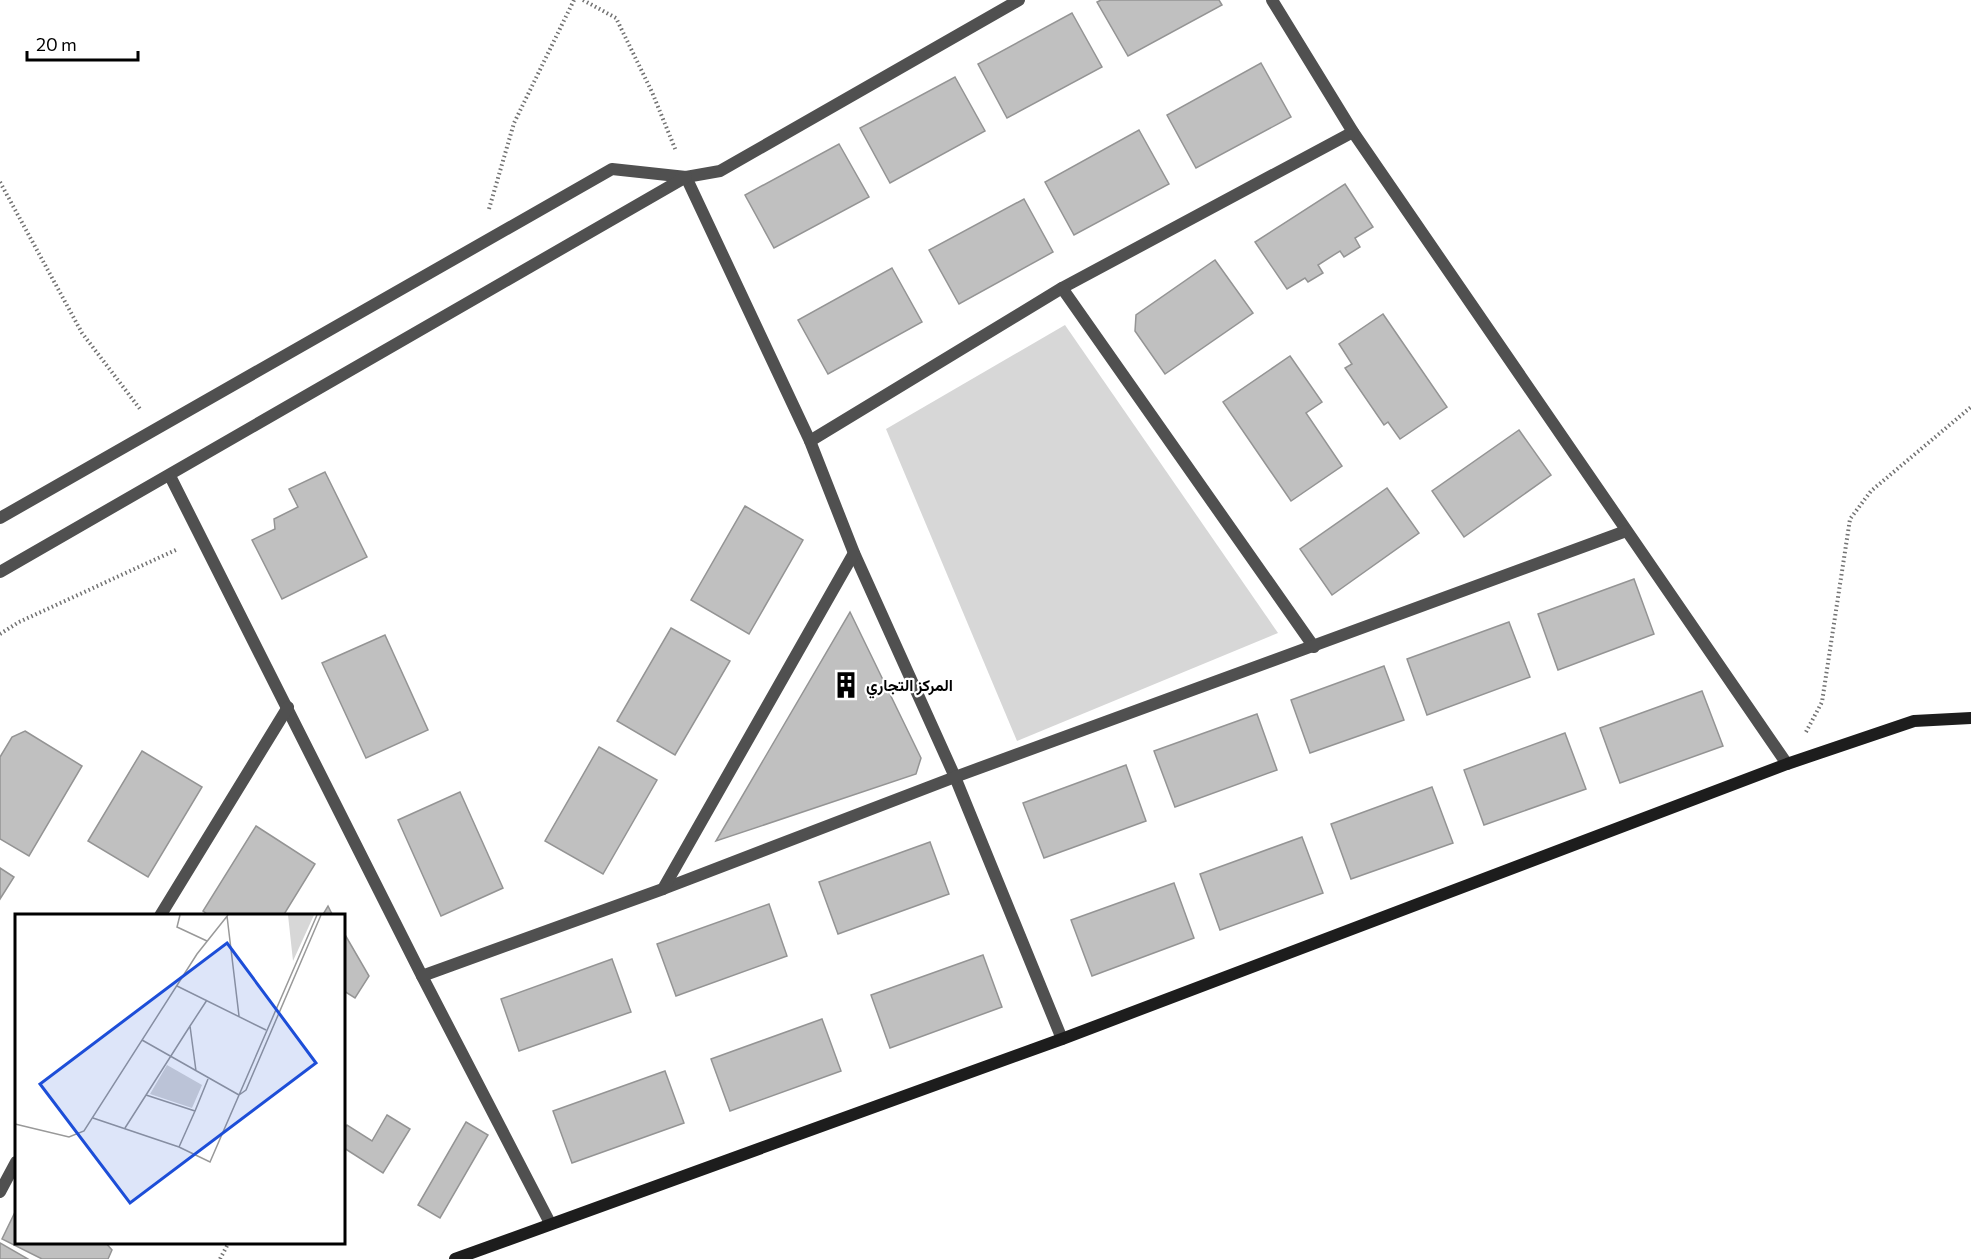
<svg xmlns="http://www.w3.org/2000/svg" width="1971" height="1259" font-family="Commissioner,Vazirmatn,sans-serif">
<rect width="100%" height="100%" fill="#fff"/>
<!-- green -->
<polygon fill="#d7d7d7" points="1065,325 1278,633 1017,741 886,429"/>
<!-- building -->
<g fill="#c0c0c0" stroke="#949494" stroke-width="1.5">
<polygon points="1101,0 1219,0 1222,5 1128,56 1097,2"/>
<polygon points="1072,13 1102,67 1007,118 978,64"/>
<polygon points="1261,63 1291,117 1196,168 1167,115"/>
<polygon points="955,77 985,131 890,183 860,128"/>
<polygon points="1139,130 1169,184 1074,235 1045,182"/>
<polygon points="839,144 869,197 774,248 745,195"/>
<polygon points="1345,184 1373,227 1355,238 1360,247 1344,257 1340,251 1318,265 1323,273 1308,282 1305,278 1287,289 1255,242"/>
<polygon points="1024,199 1053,252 959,304 929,250"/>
<polygon points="1215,260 1253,313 1165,374 1135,331 1136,315"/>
<polygon points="892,268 922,322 828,374 798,320"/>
<polygon points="1383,314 1447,407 1400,439 1388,422 1384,425 1345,368 1352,364 1339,344"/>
<polygon points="1290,356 1322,402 1306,413 1342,466 1291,501 1223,402"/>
<polygon points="1519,430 1551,475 1464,537 1432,491"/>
<polygon points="325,472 367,557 282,599 252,540 275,529 274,519 298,507 289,489"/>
<polygon points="1387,488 1419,533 1332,595 1300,549"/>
<polygon points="745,506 803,540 749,634 691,600"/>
<polygon points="1634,579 1654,634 1558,670 1538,614"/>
<polygon points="850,612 921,758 916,774 716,841"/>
<polygon points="1509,622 1530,677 1427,715 1407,659"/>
<polygon points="671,628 730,661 675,755 617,721"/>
<polygon points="385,635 428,730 366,758 322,663"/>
<polygon points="1384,666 1404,720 1310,753 1291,700"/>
<polygon points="1702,691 1723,746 1620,783 1600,728"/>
<polygon points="1257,714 1277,770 1175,807 1154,751"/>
<polygon points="25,731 82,766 29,856 0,839 0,757 12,737"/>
<polygon points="1565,733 1586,789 1484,825 1464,770"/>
<polygon points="599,747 657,780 603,874 545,841"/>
<polygon points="142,751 202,787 148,877 88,841"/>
<polygon points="1126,765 1146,821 1044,858 1023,803"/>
<polygon points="1432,787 1453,843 1351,879 1331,824"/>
<polygon points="460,792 503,888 441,916 398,820"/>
<polygon points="256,826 315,864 283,916 210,916 203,911"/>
<polygon points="1302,837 1323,893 1220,930 1200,874"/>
<polygon points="930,842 949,894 838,934 819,882"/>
<polygon points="0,868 14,877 0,899"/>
<polygon points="1174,883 1194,938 1092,976 1071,920"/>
<polygon points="769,904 787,956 676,996 657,944"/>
<polygon points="328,906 333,916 322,916"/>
<polygon points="344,933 369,976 355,998 344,991"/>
<polygon points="983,955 1002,1007 890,1048 871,995"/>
<polygon points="612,959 631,1012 519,1051 501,999"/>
<polygon points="822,1019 841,1071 730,1111 711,1059"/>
<polygon points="665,1071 684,1123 572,1163 553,1111"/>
<polygon points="387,1115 410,1129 383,1173 344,1148 344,1130 347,1125 372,1141"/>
<polygon points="466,1122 488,1135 440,1218 418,1205"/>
<polygon points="16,1210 16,1242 105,1242 112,1250 108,1259 42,1259 2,1239"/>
<polygon points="0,1243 28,1259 0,1259"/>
</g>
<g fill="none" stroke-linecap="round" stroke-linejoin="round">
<!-- path -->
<g stroke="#727272" stroke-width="4" stroke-dasharray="1.5 3" stroke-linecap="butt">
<polyline points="583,0 616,18 652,92 676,151"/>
<polyline points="0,182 82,333 140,409"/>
<polyline points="489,209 514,123 574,0"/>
<polyline points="0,634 19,622 178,549"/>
<polyline points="1806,732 1822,702 1850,519 1871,491 1971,407"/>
<polyline points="220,1259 229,1242"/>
</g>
<!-- street -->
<g stroke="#505050" stroke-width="12">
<polyline points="1272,0 1353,132 1787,764"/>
<polyline points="686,177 810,441 854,553 955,777 1062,1039"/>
<polyline points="1062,288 1353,132"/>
<polyline points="810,441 1062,288 1314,647"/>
<polyline points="170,476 422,976 550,1223"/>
<polyline points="0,518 612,169 686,177 720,171 1019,0"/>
<polyline points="0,572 686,177"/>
<polyline points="663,889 955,777 1626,531"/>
<polyline points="160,916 288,707"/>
<polyline points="422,976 663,889 854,553"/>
<polyline points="0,1192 16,1162"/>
</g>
<!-- secondary -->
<polyline stroke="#1d1d1d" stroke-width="12" points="455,1259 1062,1039 1787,764 1914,721 1971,718"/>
</g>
<!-- icons -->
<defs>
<symbol id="building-bare" viewBox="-9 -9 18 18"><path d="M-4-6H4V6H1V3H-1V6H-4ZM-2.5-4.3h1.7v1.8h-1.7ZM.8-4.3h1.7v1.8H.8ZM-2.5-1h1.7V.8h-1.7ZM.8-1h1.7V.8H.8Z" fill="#000" stroke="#fff" stroke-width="2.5" paint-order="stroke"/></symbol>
</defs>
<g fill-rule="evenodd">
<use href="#building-bare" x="827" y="666" width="38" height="38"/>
</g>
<g text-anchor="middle" stroke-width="4.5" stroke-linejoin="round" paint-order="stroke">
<!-- poi labels -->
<g font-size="16" font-weight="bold" fill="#000" stroke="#fff" text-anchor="start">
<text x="866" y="691">المركز التجاري</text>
</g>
</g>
<!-- overview -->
<g transform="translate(15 914)">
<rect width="330" height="330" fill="#fff"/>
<path d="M273,1H299L278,47ZM152,151L187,171L177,194L135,180Z" fill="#d7d7d7"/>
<path fill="none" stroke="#999" stroke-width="1.5" d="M165,1L162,13L192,27M212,2L224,102M162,72L251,116M127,126L224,181M181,157L175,112L192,86M131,181L180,197L193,165M224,181L231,176L306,1M78,204L164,233L195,248L302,1M0,210L54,223L69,217L182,40L213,1M110,214L175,112M164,233L180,197"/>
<path fill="#1d4ed8" fill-opacity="0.15" stroke="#1d4ed8" stroke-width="3" d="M212,29L301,149L115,289L25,170Z"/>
<rect width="330" height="330" fill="none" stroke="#000" stroke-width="3"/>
</g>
<!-- scale -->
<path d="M27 51v9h111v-9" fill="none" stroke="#000000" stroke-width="3"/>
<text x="36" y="51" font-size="18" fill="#000000" stroke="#ffffff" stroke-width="4.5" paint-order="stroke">20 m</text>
</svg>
